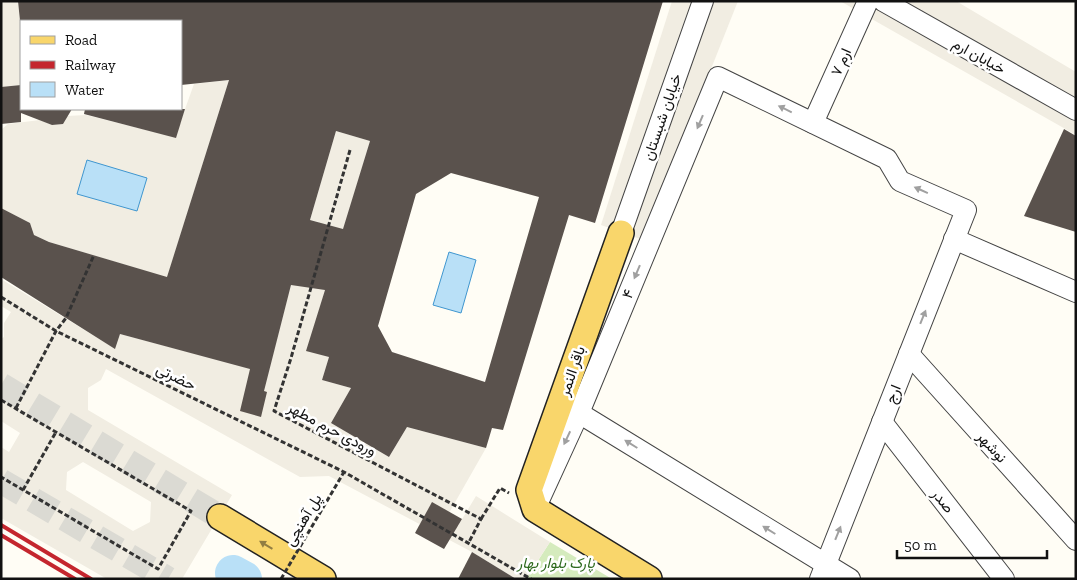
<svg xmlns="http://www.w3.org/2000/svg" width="1077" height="580" font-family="'Zilla Slab',Vazirmatn,serif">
<rect width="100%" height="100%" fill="#fffdf5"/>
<!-- green -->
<polygon fill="#d5ebbd" points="550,542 612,579 526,579"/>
<!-- plaza -->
<g fill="#f1ede2" fill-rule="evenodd">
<polygon points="1,1 18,1 21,34 21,85 1,87"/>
<polygon points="672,1 738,1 643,240 601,225"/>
<polygon points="840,1 956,1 1076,72 1076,135"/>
<polygon points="229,80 156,313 139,269 49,242 34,235 30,223 1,208 1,130 8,124 40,120 52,125 62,124 67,116 86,115 175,137 194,84"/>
<path d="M336,131L370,141L307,350L329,357L322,380L351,388L331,423L389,457L407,427L486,448L445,520L458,526L476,496L550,542L526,579H516L472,552L329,476L300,477L106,369L101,380L88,388V410L232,495L182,579H107L1,518V447L9,452L20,433L1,421V339L4,337V323L11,312L1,306V279L114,348L120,334L268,373L291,285L319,222L310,220ZM83,462L151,502L150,522L133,531L66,490L67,472Z"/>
</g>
<!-- water -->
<g fill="#b9e0f7" stroke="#3f96cf">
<polygon points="87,160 147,178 137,211 77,194"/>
<polygon points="449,252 476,260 461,313 433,305"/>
</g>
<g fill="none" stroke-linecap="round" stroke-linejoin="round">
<!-- river -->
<polyline stroke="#b9e0f7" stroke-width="36" points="233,573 244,579"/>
</g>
<!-- building -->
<g fill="#5a524d" fill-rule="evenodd">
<path d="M18,1H663L595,223L569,215L503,430L492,428L486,448L407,427L389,457L331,423L351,388L322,380L329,357L306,351L325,290L291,285L264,391L267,392L261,417L240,411L250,369L120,334L115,349L1,277V208L30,223L34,235L49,242L167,277L229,80L181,85V21H20ZM336,131L370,141L343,229L310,220ZM451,173L539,197L485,382L392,352L378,326L416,194Z"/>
<polygon points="21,85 21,109 72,109 63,124 52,125 21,113 21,122 1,124 1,87"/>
<polygon points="85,109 185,109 176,138 84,114"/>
<polygon points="1064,129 1076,136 1076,232 1024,216"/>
<polygon points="432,502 462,519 444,549 415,533"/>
<polygon points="472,552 516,579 458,579"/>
</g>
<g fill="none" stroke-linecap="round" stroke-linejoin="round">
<!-- major-tunnel -->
<g stroke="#dbdad3" stroke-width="25" stroke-dasharray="25 12" stroke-linecap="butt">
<polyline points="1,385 220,517"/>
<polyline points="1,481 168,579"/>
</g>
<defs>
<g id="minor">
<polyline points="883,1 1076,110"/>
<polyline points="813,123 868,1"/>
<polyline points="621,233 703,1"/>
<polyline points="954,239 1076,292"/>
<polyline points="909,354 1076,540"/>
<polyline points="579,413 850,579"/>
<polyline points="882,422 1004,579"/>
<polyline points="535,509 579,413 718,77 887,159 900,181 966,210 820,579"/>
</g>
<g id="major">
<polyline points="621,233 529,490 535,509 649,579"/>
<polyline points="220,517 323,579"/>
</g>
</defs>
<!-- minor casing -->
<use href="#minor" stroke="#444" stroke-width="22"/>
<!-- major casing -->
<use href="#major" stroke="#222" stroke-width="28"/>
<!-- path -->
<g stroke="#333" stroke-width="3" stroke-dasharray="5 2.5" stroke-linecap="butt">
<polyline points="350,150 291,358 274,411 481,519 469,542"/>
<polyline points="1,297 56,331 344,472 531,579"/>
<polyline points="1,400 191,511 158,569 1,477"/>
<polyline points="16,408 56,331 66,318 94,255"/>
<polyline points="23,490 56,432"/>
<polyline points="481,519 500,488 509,493"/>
</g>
<!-- minor -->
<use href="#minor" stroke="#fff" stroke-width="20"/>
<!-- major -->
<use href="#major" stroke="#f9d66b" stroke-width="25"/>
<!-- rail -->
<g stroke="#c4262e" stroke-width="4">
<polyline points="1,525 91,579"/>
<polyline points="1,535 75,579"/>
</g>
<!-- path-bridge -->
<polyline stroke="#333" stroke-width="3" stroke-dasharray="5 2.5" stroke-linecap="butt" points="281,579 344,472"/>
</g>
<!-- one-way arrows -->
<defs><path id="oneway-solid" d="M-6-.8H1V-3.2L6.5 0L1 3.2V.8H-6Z" transform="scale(1.25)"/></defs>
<g fill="#a0a0a0">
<use href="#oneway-solid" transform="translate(785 109) rotate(-154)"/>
<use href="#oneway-solid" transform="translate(700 122) rotate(113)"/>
<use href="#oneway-solid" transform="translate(921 190) rotate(-156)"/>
<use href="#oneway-solid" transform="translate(637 272) rotate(113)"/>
<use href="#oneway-solid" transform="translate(923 317) rotate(-68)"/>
<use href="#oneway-solid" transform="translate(567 438) rotate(115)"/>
<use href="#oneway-solid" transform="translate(631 444) rotate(-148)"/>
<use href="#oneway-solid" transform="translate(769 530) rotate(-148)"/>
<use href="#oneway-solid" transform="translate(838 533) rotate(-68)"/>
</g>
<use fill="#917d42" href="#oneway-solid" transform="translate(266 545) rotate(-149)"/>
<g text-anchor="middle" stroke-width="5" stroke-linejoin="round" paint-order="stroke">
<!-- street labels -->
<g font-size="15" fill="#111" stroke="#fff">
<text transform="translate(979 56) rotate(29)" y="5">خیابان ارم</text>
<text transform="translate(841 62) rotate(-66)" y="5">ارم ۷</text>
<text transform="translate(662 117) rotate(-71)" y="5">خیابان شبستان</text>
<text transform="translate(628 294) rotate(-68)" y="5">۴</text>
<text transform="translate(572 371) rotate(-71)" y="5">باقر النمر</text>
<text transform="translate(176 377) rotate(26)" y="5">حضرتی</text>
<text transform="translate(893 394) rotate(-68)" y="5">ارج</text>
<text transform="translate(332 429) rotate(28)" y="5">ورودی حرم مطهر</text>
<text transform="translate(992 447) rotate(48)" y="5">نوشهر</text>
<text transform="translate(943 501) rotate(52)" y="5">صدر</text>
<text transform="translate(303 520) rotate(-59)" y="5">پل آهنچی</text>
</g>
<!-- park labels -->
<g font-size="15" font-style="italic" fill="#2f6b1f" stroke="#fff">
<text x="556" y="568">پارک بلوار بهار</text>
</g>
</g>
<!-- border -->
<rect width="1077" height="580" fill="none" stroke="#111111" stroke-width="5"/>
<!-- legend -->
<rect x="20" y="20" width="162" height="90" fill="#ffffff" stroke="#a0a0a0"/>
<rect x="30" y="36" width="25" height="8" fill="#f9d66b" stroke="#a0a0a0"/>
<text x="65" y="45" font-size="15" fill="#111111">Road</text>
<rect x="30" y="61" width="25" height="8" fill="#c4262e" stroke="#a0a0a0"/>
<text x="65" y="70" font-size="15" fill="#111111">Railway</text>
<rect x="30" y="82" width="25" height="15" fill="#b9e0f7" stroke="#a0a0a0"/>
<text x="65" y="95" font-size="15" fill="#111111">Water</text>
<!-- scale -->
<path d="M897 550v8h150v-8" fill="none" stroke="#111111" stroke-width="2.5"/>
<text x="904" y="550" font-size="15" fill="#111111" stroke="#ffffff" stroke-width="4" paint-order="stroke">50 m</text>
</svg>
